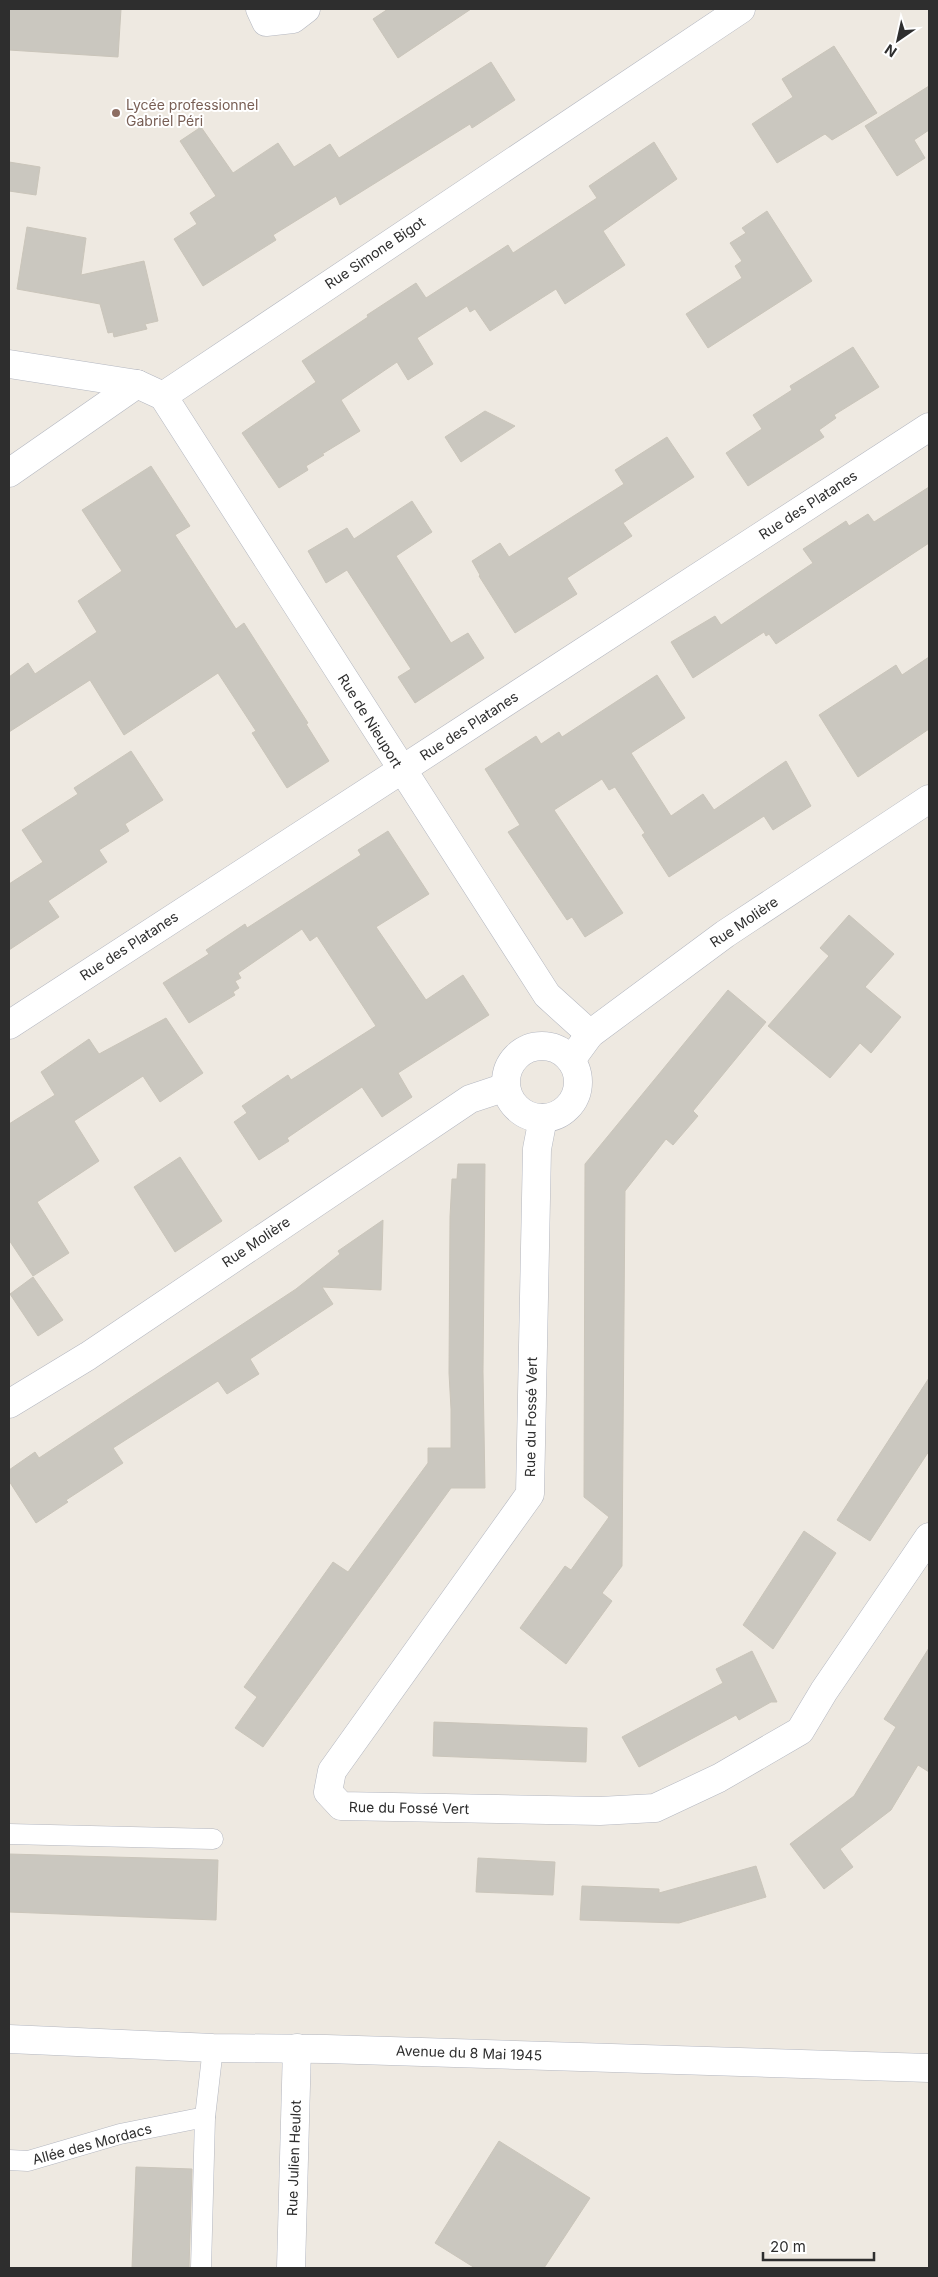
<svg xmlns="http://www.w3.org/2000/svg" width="938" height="2277" font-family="Inter,sans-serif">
<rect width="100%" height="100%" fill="#eee9e1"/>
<!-- building -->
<g fill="#cac7bf" stroke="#cac5ba">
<polygon points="9,9 121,9 118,57 9,50"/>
<polygon points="388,9 471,9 398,58 373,19"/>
<polygon points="834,46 877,113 832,140 825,134 777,163 752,124 793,97 782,79"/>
<polygon points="491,62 515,100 472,128 470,124 340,205 336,196 273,235 276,240 203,286 174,239 197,224 190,213 216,196 180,141 201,127 233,173 278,143 294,167 330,144 339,158"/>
<polygon points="929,86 929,130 914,140 925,158 897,176 865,126"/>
<polygon points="654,142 677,179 603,231 625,265 565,304 556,289 490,331 475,309 470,312 467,306 417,338 433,364 408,380 397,362 341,400 360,431 322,454 324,455 306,466 308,470 279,488 242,433 316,382 302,361 368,317 367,315 416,283 426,298 508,245 513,253 597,198 589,186"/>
<polygon points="9,162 40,167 36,195 9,191"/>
<polygon points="767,211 812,281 708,348 686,314 742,278 735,266 742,261 730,243 746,233 742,228"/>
<polygon points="27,227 86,238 81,275 144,261 158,321 145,324 147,329 114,337 113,332 108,333 100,304 17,289"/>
<polygon points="853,347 879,387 834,415 836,418 819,430 824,437 748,486 726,453 762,429 753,415 792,390 790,386"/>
<polygon points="485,411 515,426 461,462 445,437"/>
<polygon points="667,437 694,477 623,523 632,536 567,578 577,594 515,633 479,576 480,575 472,561 500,543 509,557 624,484 615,470"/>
<polygon points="151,466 190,526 175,535 236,629 244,623 308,723 306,724 329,761 287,788 252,733 256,731 218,673 124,735 90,680 9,732 9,677 28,663 35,674 97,632 78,601 122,571 82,510"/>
<polygon points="929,487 929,543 776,644 769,634 766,636 764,632 693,678 671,642 715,616 721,625 813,563 803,549 846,521 849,526 868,514 874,522"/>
<polygon points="412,501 432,532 396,556 451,643 468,633 484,658 415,703 398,677 411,669 347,570 326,583 308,551 347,528 354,539"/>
<polygon points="929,657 929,729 858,777 819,715 896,665 902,675"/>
<polygon points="657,675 685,718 631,753 671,816 703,794 714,810 786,761 811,806 773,830 764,816 669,877 642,835 645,833 615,787 609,790 602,779 554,810 623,913 585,937 572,917 567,920 508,832 520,825 485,769 536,736 541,744 559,732 562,737"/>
<polygon points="131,751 163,800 125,824 129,831 99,850 107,862 48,901 59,917 9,950 9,884 43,862 22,830 78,794 74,788"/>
<polygon points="388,831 429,894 376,927 426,1000 463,975 489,1015 398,1073 412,1097 382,1117 362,1087 287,1138 289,1141 259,1160 234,1122 247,1113 242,1106 288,1075 291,1080 376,1026 317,936 310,941 302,929 238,973 241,978 235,981 239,988 233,992 235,995 189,1023 163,983 209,954 206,950 245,924 247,928 361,855 358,850"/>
<polygon points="849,915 894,954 865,987 901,1017 871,1053 860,1043 830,1078 768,1026 829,956 820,948"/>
<polygon points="728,990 766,1022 693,1111 698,1116 673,1145 666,1139 625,1191 622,1566 602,1593 612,1601 566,1664 520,1628 565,1566 571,1570 609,1517 584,1497 585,1164"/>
<polygon points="166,1018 203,1073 160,1102 143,1076 74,1121 99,1161 37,1202 69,1253 33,1276 9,1240 9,1124 55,1095 41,1072 89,1039 99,1054"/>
<polygon points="180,1157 222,1221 175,1252 134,1187"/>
<polygon points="458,1164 485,1164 483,1372 485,1488 451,1488 263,1747 235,1728 257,1697 244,1687 333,1562 348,1572 428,1463 428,1448 451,1448 451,1409 449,1373 450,1217 452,1179 457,1179"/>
<polygon points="383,1220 381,1290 322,1287 333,1304 250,1359 259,1374 227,1394 218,1381 113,1448 123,1463 66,1500 68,1502 36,1523 9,1481 9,1470 35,1452 39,1458 296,1289 340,1254 338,1251"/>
<polygon points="33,1277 63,1320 38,1336 10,1294"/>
<polygon points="929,1378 929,1451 870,1541 837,1520"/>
<polygon points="804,1531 836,1553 773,1649 743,1625"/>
<polygon points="929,1648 929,1772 918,1765 891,1810 840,1849 853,1867 824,1889 790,1844 854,1796 896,1727 884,1719"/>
<polygon points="752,1651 777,1702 771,1702 739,1720 736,1715 639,1767 622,1737 723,1683 716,1669"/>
<polygon points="434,1722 587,1728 586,1762 433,1756"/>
<polygon points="9,1854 218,1860 216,1920 9,1912"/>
<polygon points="478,1858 555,1862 553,1895 476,1892"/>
<polygon points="756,1866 766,1897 679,1923 580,1920 582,1886 659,1889 659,1893"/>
<polygon points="499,2141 590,2198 544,2268 475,2268 435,2243"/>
<polygon points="136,2167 192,2169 189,2268 132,2268"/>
</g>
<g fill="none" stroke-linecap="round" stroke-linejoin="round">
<defs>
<g id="service">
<polyline points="9,1834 213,1839"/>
<polyline points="9,2160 28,2161 120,2134 205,2117"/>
<polyline points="201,2268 205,2117 213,2048"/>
</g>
<g id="minor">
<polyline points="260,9 266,22 293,19 306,9"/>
<polyline points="9,364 137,384 163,396"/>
<polyline points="163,396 547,995 590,1034"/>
<polyline points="163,396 741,9"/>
<polyline points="9,473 137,384"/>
<polyline points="9,1025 929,427"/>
<circle cx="542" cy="1082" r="36"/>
<polyline points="571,1060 590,1034 725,934 929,799"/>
<polyline points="543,1118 537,1149 530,1494 332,1771 328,1792 341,1806 600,1811 655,1808 719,1778 800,1731 824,1691 929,1537"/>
<polyline points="9,1404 88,1356 470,1099 506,1087"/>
<polyline points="291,2268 297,2048"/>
</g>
<polyline id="tertiary" points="9,2039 213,2048 326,2049 929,2068"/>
</defs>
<!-- service casing -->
<use href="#service" stroke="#b4b7c0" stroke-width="21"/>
<!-- minor casing -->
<use href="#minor" stroke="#b4b7c0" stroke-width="29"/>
<!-- tertiary casing -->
<use href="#tertiary" stroke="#b4b7c0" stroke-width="29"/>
<!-- service -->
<use href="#service" stroke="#fff" stroke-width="20"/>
<!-- minor -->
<use href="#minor" stroke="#fff" stroke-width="28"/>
<!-- tertiary -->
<use href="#tertiary" stroke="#fff" stroke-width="28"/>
</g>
<!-- markers -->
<circle fill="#8d6e63" stroke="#fff" stroke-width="2" cx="116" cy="113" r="5"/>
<g text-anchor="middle" stroke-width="4" stroke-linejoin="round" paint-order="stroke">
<!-- education labels -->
<g font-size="14" fill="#785e54" stroke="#fff" text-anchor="start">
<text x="126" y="110">Lycée professionnel<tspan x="126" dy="16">Gabriel Péri</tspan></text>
</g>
<!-- street labels -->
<g font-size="14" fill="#2e2e2e" stroke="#fff">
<text transform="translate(375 253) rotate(-34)" y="5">Rue Simone Bigot</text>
<text transform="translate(808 505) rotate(-33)" y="5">Rue des Platanes</text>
<text transform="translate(370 721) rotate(58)" y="5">Rue de Nieuport</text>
<text transform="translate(469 726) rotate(-33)" y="5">Rue des Platanes</text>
<text transform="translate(744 922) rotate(-34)" y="5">Rue Molière</text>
<text transform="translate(129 946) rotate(-33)" y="5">Rue des Platanes</text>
<text transform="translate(256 1242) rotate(-34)" y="5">Rue Molière</text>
<text transform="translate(531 1417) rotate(-89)" y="5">Rue du Fossé Vert</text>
<text transform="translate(409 1808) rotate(1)" y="5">Rue du Fossé Vert</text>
<text transform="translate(469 2053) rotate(2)" y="5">Avenue du 8 Mai 1945</text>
<text transform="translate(92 2144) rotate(-15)" y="5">Allée des Mordacs</text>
<text transform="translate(294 2158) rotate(-88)" y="5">Rue Julien Heulot</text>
</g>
</g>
<!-- border -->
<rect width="938" height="2277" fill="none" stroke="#2e2e2e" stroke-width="20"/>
<!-- north arrow -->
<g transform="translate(898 40) rotate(214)" stroke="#ffffff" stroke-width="4" paint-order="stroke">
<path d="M0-4L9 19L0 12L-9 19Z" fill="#2e2e2e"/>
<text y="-8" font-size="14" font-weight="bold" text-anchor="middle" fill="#2e2e2e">N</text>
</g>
<!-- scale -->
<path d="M763 2252v8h111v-8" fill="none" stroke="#2e2e2e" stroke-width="2.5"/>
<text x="770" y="2252" font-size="15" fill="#2e2e2e" stroke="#ffffff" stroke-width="4" paint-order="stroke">20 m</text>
</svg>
